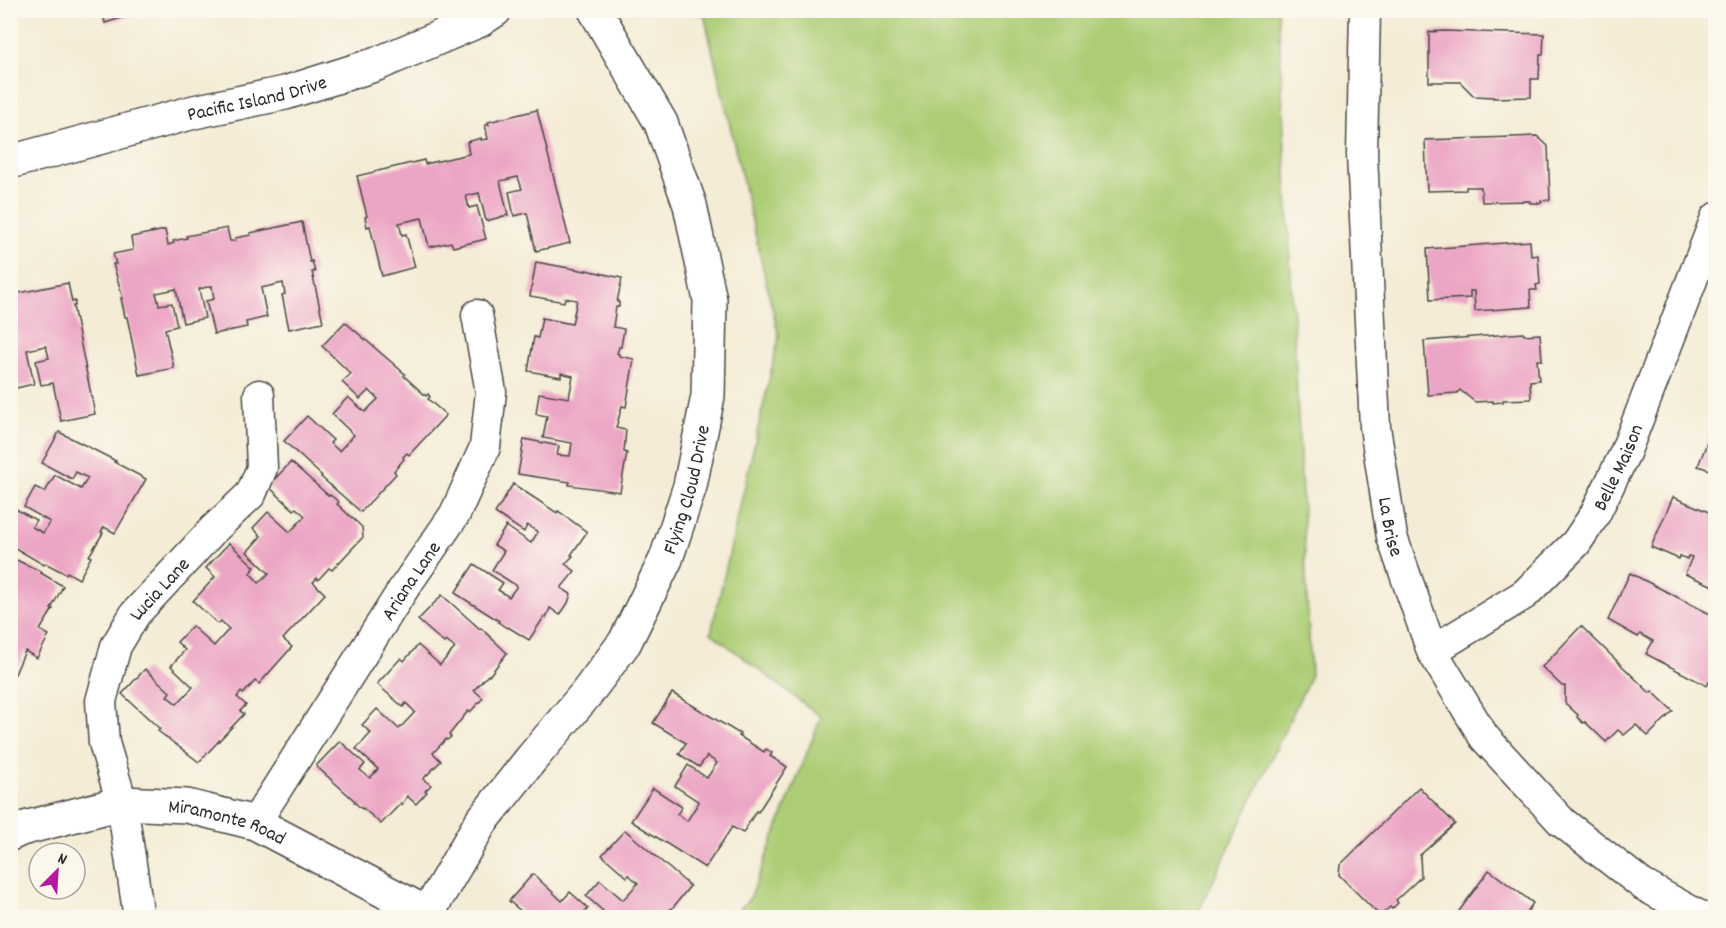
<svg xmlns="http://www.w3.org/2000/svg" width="1726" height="928" font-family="Dekko,sans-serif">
<rect width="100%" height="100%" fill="#fbf7ec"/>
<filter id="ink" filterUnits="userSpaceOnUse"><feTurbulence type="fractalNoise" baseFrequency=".0167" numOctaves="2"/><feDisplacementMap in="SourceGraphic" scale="12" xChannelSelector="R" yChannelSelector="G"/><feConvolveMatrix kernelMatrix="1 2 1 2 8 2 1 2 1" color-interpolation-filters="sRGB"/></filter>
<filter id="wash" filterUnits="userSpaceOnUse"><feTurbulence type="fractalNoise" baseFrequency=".008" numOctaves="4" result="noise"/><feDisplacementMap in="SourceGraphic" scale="24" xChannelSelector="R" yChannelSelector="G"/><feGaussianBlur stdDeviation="1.35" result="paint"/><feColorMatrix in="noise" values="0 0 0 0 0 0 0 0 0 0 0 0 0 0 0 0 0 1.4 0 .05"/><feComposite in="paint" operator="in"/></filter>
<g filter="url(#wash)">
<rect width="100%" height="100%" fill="#f4ecd6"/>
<!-- green -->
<polygon fill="#accd75" stroke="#6c7c50" stroke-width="1.5" points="631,11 1278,11 1311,675 1196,917 732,917 750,898 821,717 711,633 779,337 704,14"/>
<g id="blocks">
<!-- building -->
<g fill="#eca6c5">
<polygon points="102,10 144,10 145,11 105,23"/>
<polygon points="1444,31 1544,34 1543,55 1540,55 1539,79 1531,79 1531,97 1493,98 1493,97 1474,96 1460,82 1429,82 1429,32"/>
<polygon points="537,110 570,243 536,251 527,213 514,216 509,192 522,189 518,177 500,181 508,215 486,221 479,193 466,196 469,208 477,206 486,239 453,247 451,242 429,247 422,218 399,223 402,235 406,234 415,267 382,276 370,226 367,227 365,217 367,216 357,176 424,160 425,164 469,154 467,142 481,138 481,140 488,139 485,125 489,125 488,122"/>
<polygon points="1537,136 1548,146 1550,200 1541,201 1541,203 1530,203 1530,201 1482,202 1481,187 1466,187 1466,190 1427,191 1425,140"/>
<polygon points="302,222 310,262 312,261 315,272 312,272 323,322 289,329 282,295 285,294 283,283 261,288 267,317 246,322 247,327 214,334 206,301 214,299 212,286 199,289 205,318 183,323 176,289 156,293 159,305 172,303 177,326 165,329 174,368 139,375 127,317 125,317 121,298 123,298 113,264 116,264 113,254 133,250 131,237 165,230 168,245 174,243 173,241 187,238 186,236 227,228 230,241 235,241 235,238 251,235 250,233"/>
<polygon points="1530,241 1531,256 1538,255 1540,284 1536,285 1537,290 1530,290 1531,307 1475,311 1474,291 1470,291 1470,298 1430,300 1427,249"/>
<polygon points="536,262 586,271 586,270 622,278 617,302 619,302 619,307 616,307 613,327 624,329 621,347 619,347 617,353 619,354 619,356 634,359 626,407 622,406 616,428 626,430 624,452 627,453 620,492 569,485 570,482 518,474 524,439 559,446 557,455 570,456 572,443 543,438 547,416 536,414 539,393 569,398 573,376 561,373 561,377 528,371 534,337 538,338 542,318 572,324 577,300 565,298 564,302 530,296"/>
<polygon points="68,283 72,302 75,301 75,306 73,306 95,414 61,421 53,383 41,385 36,361 49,358 46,346 27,350 34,384 12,389 10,308 17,307 14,294"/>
<polygon points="345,322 405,374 404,376 426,396 428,394 430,397 428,399 446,415 409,455 407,453 403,457 404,459 394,471 396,474 361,512 321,477 322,476 284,441 307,416 333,440 330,443 339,451 354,435 332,414 348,397 365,412 378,399 369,390 360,399 342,382 351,374 322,346"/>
<polygon points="1523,333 1524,335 1540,334 1542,360 1537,360 1539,380 1530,381 1531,399 1503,400 1503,402 1493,403 1493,401 1475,402 1460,390 1457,393 1428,395 1424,341"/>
<polygon points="1715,422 1716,422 1716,472 1698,466"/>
<polygon points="59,432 116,461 114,462 146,479 115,533 104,527 101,532 103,533 89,556 91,557 79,579 67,572 66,574 45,563 44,565 10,545 10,506 36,520 32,527 43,533 50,522 24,507 35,487 45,492 55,475 81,489 88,478 76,472 72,479 42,463"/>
<polygon points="291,462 329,496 330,495 339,502 337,504 362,527 363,537 332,570 329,568 318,580 317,578 313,582 325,594 283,639 292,647 259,684 255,681 243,694 241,692 237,697 246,705 240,711 244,714 199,762 158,731 160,729 122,694 145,669 170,692 167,696 177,704 193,687 171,666 185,650 177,642 192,626 214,646 229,629 221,621 218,624 193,601 215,577 206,568 229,543 255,567 250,573 259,583 269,573 247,552 261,536 253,528 268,512 290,532 305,516 296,508 294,510 268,486"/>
<polygon points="513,484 557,513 558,511 587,532 571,555 573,556 565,564 575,571 561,588 571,594 568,603 560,615 550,608 546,618 544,617 529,640 508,627 507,628 498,622 499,621 455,593 474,564 503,583 498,590 509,597 517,586 492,570 504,551 494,545 506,526 531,543 538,532 527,525 524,532 495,513"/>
<polygon points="1673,497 1716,515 1716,587 1685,574 1692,557 1688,556 1687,559 1680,556 1679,559 1651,547"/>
<polygon points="10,557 42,572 41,573 63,586 51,609 53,609 40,630 49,635 37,658 25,651 15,674 10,672 10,596 12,593 10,592"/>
<polygon points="1630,573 1716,617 1715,670 1707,686 1646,654 1653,641 1640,634 1638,637 1608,620"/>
<polygon points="442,595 480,629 481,628 507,653 489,676 488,675 474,690 483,698 470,712 468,711 449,735 451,737 447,740 446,739 433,753 441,761 423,779 431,785 425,791 427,792 416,804 407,796 402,805 401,803 381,824 363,808 362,809 354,802 355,801 316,766 340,741 365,764 360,770 370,778 378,769 356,749 371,733 362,725 377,709 399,729 415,712 406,703 403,707 377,684 401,658 404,661 418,645 440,665 455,648 446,641 444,643 418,620"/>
<polygon points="1581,626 1650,693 1652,691 1673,711 1648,736 1636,725 1624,735 1618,730 1606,742 1585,722 1583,723 1577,717 1578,715 1565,703 1565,686 1562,686 1542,667"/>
<polygon points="672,693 740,734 739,736 764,752 766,749 772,753 770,756 787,767 758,812 756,811 743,833 732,827 705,868 631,821 653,788 682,807 677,814 687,821 699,802 675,786 688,765 707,778 717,763 707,756 699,767 679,754 686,743 653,723"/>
<polygon points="1419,787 1455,824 1420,855 1421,877 1396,900 1398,903 1392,909 1390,907 1380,916 1339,875 1340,865"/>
<polygon points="625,830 690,886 671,910 670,909 662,918 597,918 603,911 586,896 600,880 623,900 638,883 629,875 627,877 602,855"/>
<polygon points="1489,870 1533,903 1523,918 1454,918"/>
<polygon points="533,874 562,901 570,892 588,908 580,918 529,918 509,901"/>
</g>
</g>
</g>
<g filter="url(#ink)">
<use href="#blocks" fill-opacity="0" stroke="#494845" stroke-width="1.5"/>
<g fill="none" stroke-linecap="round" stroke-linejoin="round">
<defs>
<g id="minor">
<path id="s1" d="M1365,10L1362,154L1375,427L1392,537L1432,651L1484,737L1562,822L1643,885L1703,918"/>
<path id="s2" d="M1432,651L1525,594L1576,543L1594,516L1625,453L1716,218"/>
<path id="s3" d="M255,823L404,588L455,514L485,447L491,392L477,315"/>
<path id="s4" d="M139,918L122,803L104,743L101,701L116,646L135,614L213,530L251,494L262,468L259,395"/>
</g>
<g id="tertiary">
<path id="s5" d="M10,834L21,829L122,803L187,806L255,823L426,913"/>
<path id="s6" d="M425,918L481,822L532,758L586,694L625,642L666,559L690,486L708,396L710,300L690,205L661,123L595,10"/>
</g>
<g id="secondary">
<path id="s7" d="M10,162L194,112L285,93L377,64L480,20L495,10"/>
</g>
</defs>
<!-- minor casing -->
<use href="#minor" stroke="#494845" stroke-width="33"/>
<!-- tertiary casing -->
<use href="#tertiary" stroke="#494845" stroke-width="36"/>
<!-- secondary casing -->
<use href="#secondary" stroke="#494845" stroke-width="36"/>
<!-- minor -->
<use href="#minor" stroke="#fff" stroke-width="30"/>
<!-- tertiary -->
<use href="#tertiary" stroke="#fff" stroke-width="33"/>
<!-- secondary -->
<use href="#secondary" stroke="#fff" stroke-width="33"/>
</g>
</g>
<g text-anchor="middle" stroke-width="4.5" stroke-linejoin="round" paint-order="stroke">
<!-- street labels -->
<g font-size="20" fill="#2b2b2b" stroke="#fbf7ec">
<text dy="7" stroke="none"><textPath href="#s7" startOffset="255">Pacific Island Drive</textPath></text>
<text dy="7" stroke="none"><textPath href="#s2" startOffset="268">Belle Maison</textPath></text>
<text dy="7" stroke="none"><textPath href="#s6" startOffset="507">Flying Cloud Drive</textPath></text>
<text dy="7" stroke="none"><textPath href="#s1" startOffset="518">La Brise</textPath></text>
<text dy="7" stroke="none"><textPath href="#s3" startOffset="288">Ariana Lane</textPath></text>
<text dy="7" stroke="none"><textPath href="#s4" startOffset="350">Lucia Lane</textPath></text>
<text dy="7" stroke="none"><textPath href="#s5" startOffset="224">Miramonte Road</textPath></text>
</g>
</g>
<!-- margin -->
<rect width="1726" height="928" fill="none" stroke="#fbf7ec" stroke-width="36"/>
<!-- north arrow -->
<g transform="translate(57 871) rotate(24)"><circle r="28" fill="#fbf7ec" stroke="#a8a59f" stroke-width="1.5"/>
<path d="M0-4.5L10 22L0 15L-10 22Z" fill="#b5179e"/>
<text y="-9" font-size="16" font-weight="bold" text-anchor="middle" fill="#2b2b2b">N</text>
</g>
</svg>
